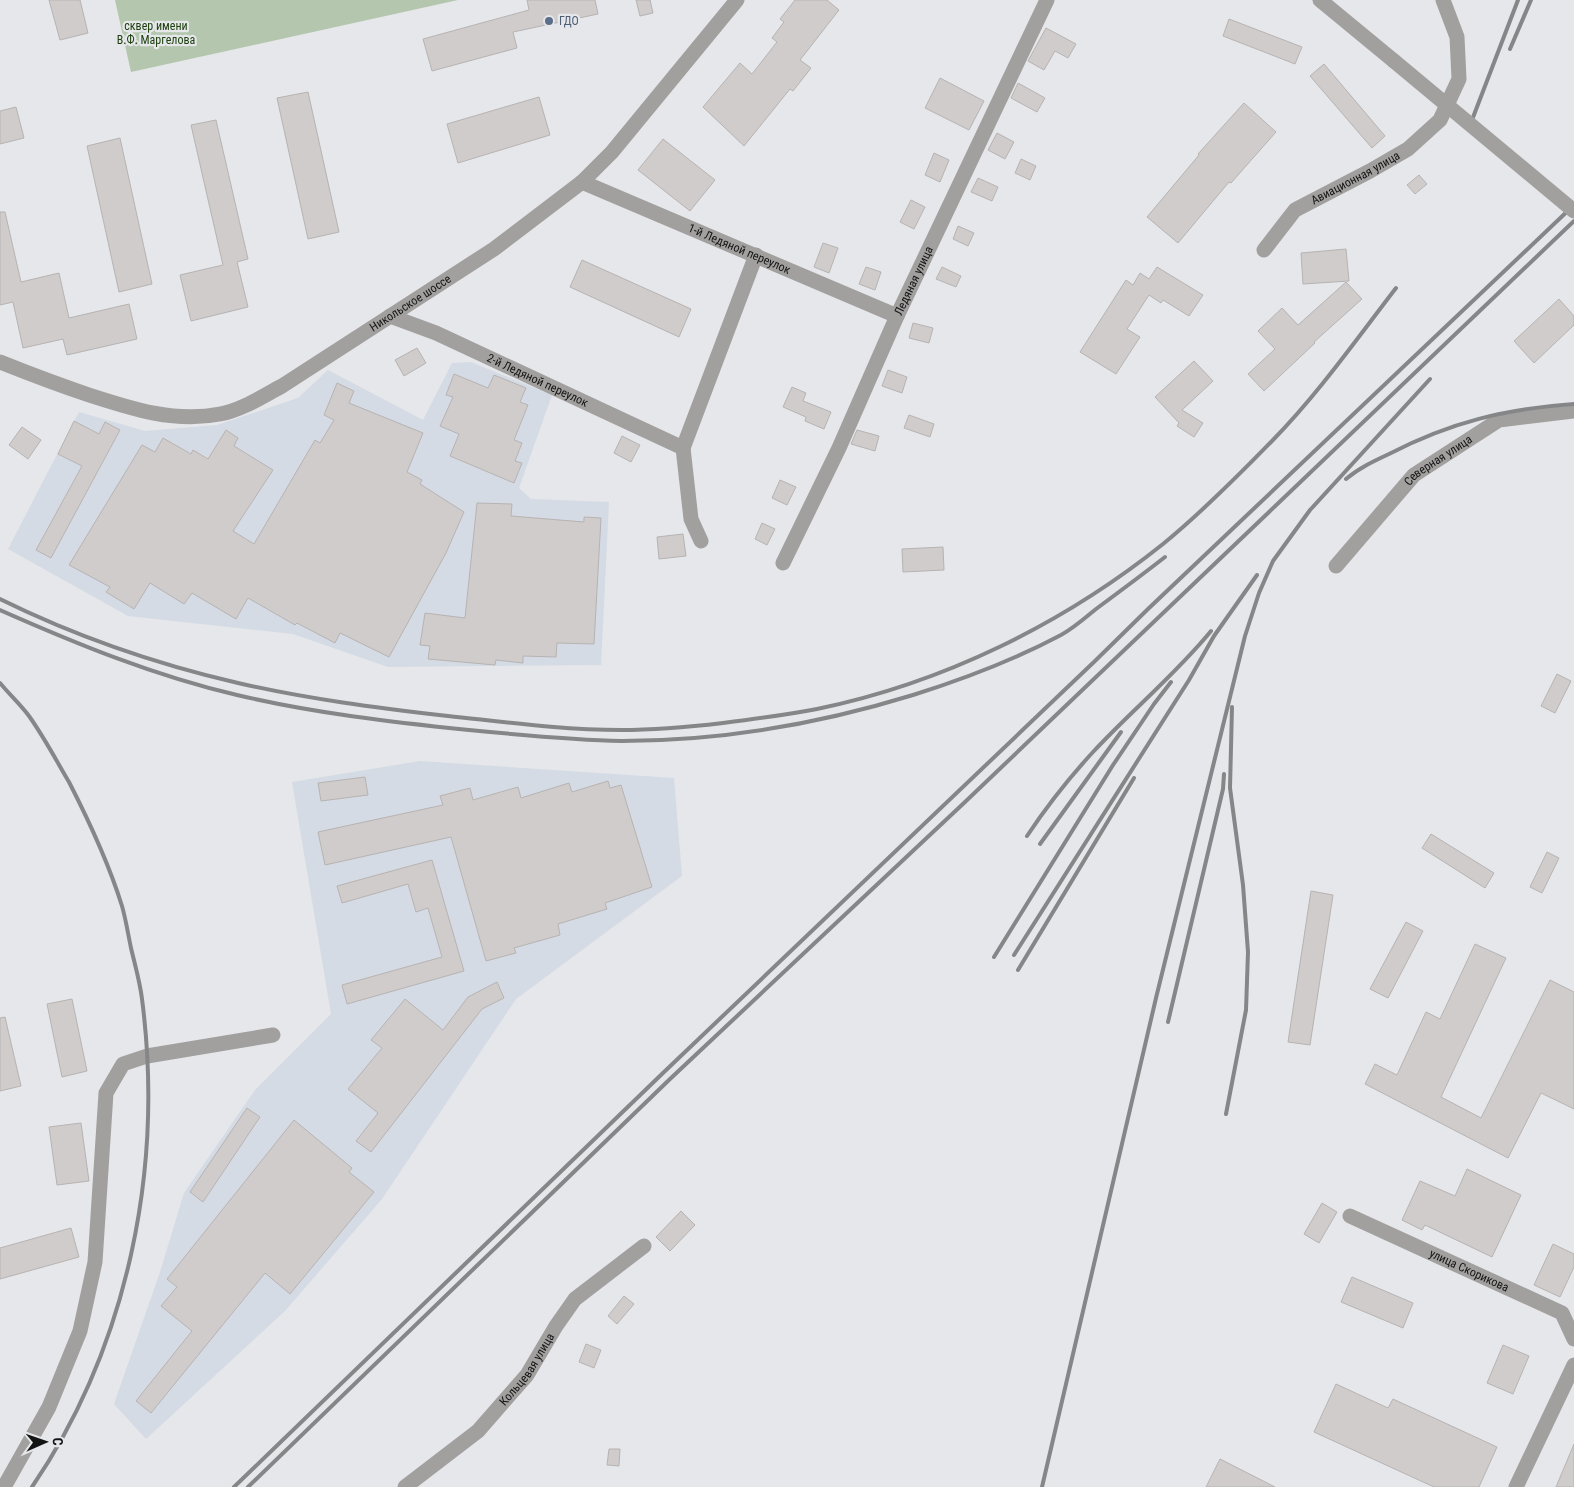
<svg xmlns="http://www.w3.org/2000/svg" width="1574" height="1487" font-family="'Roboto Condensed',sans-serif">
<rect width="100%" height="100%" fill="#e5e7ea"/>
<!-- built -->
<g fill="#d4dbe4">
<polygon points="471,362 552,395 519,488 531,499 609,502 601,665 388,667 293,634 128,616 8,549 79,412 145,431 217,425 298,398 328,370 423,420 452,363"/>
<polygon points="420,761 674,778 682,876 516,999 382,1199 285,1311 146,1439 114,1404 160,1272 184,1193 255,1090 331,1014 292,782"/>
</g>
<!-- green -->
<polygon fill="#b4c6ae" points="115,0 458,0 131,72"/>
<!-- building -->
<g fill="#d0cccc" stroke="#b7b3b2">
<polygon points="49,0 80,0 88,33 60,40"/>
<polygon points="527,0 595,0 598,14 513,32 517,48 432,71 423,39 529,10"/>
<polygon points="636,0 650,0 653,13 640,16"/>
<polygon points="795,0 827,0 839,10 800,60 811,68 793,91 790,89 744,146 703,107 740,63 752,74 777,42 772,38 784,22 780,19"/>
<polygon points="1229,19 1302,47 1295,64 1223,36"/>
<polygon points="1046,28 1076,44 1068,58 1055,51 1044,70 1028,61"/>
<polygon points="1324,64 1385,136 1372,148 1310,76"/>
<polygon points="940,78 984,101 969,130 925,108"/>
<polygon points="1018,83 1045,98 1037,112 1011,98"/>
<polygon points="308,92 339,232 308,239 277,98"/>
<polygon points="539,97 550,135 458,163 447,124"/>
<polygon points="1244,103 1276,132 1231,183 1229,182 1178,243 1147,217 1199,155 1198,154"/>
<polygon points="16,107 24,138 0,144 0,111"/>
<polygon points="216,120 248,259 237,262 248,307 191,321 180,275 223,265 191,125"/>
<polygon points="997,133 1014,142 1005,159 988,150"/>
<polygon points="120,138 152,284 119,292 87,146"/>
<polygon points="663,139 715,180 690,211 638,170"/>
<polygon points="934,153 949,160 940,182 925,175"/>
<polygon points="1021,159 1036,166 1030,180 1015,173"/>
<polygon points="1419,175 1427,184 1415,194 1407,185"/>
<polygon points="978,178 998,187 992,201 971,192"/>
<polygon points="911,200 925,207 914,229 900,222"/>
<polygon points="0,212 5,212 21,282 59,273 69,318 129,304 137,339 67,355 63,339 23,348 13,302 0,305"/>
<polygon points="958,226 974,233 968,246 953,239"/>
<polygon points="823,243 838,248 829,273 814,267"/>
<polygon points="1346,249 1349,281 1303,284 1301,253"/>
<polygon points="582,260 691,309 679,337 570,287"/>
<polygon points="866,267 881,272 875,290 859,284"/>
<polygon points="942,267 961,276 956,287 936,279"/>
<polygon points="1157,267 1203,295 1189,316 1163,300 1161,303 1149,295 1127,329 1140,337 1116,374 1080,352 1126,280 1133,285 1140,273 1149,279"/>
<polygon points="1346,282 1362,299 1314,342 1315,343 1264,391 1248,374 1275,349 1258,331 1282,308 1298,325"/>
<polygon points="1559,299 1574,316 1574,325 1534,363 1514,341"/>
<polygon points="913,323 933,328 929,343 909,338"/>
<polygon points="417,348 426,363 404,376 395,360"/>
<polygon points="1194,361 1213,381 1182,410 1203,423 1194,437 1177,426 1179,423 1155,397"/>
<polygon points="888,370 907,377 902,393 882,386"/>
<polygon points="454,374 488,388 494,375 526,388 520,402 528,405 514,440 522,443 515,461 522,463 514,483 450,456 459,434 440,426 453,397 446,395"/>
<polygon points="337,383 354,391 349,403 423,433 407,472 422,480 420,484 464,512 446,553 389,657 340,633 335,643 297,623 295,625 248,598 236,619 192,593 184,604 150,583 134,609 106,592 110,587 69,565 142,445 155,452 163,438 191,454 193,450 208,459 226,430 238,438 234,446 273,470 233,531 254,544 315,440 320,443 334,420 324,415"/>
<polygon points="792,387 806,393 803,401 831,412 824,429 805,421 806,417 783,407"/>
<polygon points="909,415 934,424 930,437 904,428"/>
<polygon points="74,421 99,434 105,422 120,430 51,558 36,550 82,466 58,454"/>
<polygon points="22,427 41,440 28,459 9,445"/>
<polygon points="857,430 879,436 875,451 851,444"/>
<polygon points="622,436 640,445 631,462 614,453"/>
<polygon points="780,480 796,487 787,505 772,498"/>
<polygon points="477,503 512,504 511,516 584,522 584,517 601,518 594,644 557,643 556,657 523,656 523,663 496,660 495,665 428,659 430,646 420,645 425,613 465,618"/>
<polygon points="762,523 775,529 767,545 755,539"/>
<polygon points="683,534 686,556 659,559 657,537"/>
<polygon points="943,547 944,570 903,572 902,549"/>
<polygon points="1557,674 1571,681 1555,713 1541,706"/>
<polygon points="365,777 368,795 321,801 318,783"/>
<polygon points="608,781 610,788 621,785 652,887 605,903 607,909 558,924 560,935 514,948 516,953 486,961 451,837 325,865 318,832 443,805 440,796 470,788 473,800 518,787 521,798 569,783 572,792"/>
<polygon points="1431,834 1494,873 1485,888 1422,848"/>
<polygon points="1547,852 1559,858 1542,893 1530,887"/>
<polygon points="432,860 464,971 347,1004 342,985 442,957 428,908 416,912 408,884 342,903 337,886"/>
<polygon points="1311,891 1333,895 1310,1045 1288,1042"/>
<polygon points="1406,922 1423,931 1388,998 1370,989"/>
<polygon points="1475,944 1506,958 1441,1097 1481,1118 1550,980 1574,992 1574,1109 1541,1093 1508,1158 1365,1084 1375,1064 1397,1075 1426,1012 1440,1019"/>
<polygon points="497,982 504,998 482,1009 371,1152 356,1141 378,1113 348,1089 382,1048 371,1040 405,999 443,1030 468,997"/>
<polygon points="72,999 87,1071 62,1077 47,1004"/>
<polygon points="5,1017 21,1086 0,1091 0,1018"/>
<polygon points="247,1108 260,1117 203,1202 190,1192"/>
<polygon points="294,1120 352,1168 349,1172 374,1192 290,1294 265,1273 151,1413 136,1401 192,1331 161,1306 177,1287 167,1279"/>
<polygon points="81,1123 89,1181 57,1185 49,1127"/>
<polygon points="1467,1169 1521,1195 1492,1257 1425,1225 1422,1230 1402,1220 1420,1181 1455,1196"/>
<polygon points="1322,1203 1337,1212 1319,1243 1304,1234"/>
<polygon points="681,1211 695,1225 670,1251 656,1237"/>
<polygon points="71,1228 79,1257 0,1279 0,1248"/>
<polygon points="1553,1244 1574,1254 1574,1267 1560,1297 1534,1285"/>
<polygon points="1352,1277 1413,1303 1403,1328 1341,1302"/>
<polygon points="624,1296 634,1304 617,1324 608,1316"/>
<polygon points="586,1344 601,1350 594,1368 579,1362"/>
<polygon points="1503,1345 1529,1356 1513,1394 1487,1383"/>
<polygon points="1336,1384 1388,1408 1393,1399 1497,1447 1479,1487 1434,1487 1314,1432"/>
<polygon points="1574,1444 1574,1487 1556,1487"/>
<polygon points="609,1449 620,1449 619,1466 607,1465"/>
<polygon points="1220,1459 1275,1487 1206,1487"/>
</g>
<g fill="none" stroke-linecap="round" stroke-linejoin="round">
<!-- minor -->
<g stroke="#a2a09f" stroke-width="15">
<polyline points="1320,0 1394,61"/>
<path id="s1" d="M582,182L897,316"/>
<path id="s2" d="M1264,250L1295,210L1370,171L1408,149L1440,120L1459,79L1457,37L1443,0"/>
<path id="s3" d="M390,316L436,333L683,448L756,255"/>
<path id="s4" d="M0,362C30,374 59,385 89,395C132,409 175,423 220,414C242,410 263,396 282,386L494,249L582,182L612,152L737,0"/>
<polyline points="683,448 691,519 701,541"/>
<path id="s5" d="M783,563L839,448L897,316L1047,0"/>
<path id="s6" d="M1336,566L1414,475L1499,420L1574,411"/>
<path id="s7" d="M1350,1216L1562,1313L1574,1339"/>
<polyline points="4,1487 49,1407 80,1331 95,1262 106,1093 123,1064 147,1056 273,1035"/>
<path id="s8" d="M405,1487L478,1431L527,1375L556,1326L575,1299L644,1246"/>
<polyline points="1516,1487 1574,1365"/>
</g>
<!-- rail -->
<g stroke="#858688" stroke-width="4">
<polyline points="1510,49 1531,0"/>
<polyline points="1472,120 1518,0"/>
<path d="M1346,479C1359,468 1374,461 1389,454C1451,422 1505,409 1574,404"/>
<path d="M0,599C75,636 156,664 238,683C307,699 378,708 448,716C505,722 563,730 621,730C655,730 689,727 723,723C755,719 786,715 817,709C943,683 1063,624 1163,544C1201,513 1237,477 1272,441C1318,394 1356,340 1396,288"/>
<path d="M0,610C77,644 155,676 237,695C313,713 391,722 469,730C520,735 571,740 622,741C721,741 819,724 913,695C964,679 1014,660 1061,635C1074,628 1085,618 1096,609C1119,592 1142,575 1165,557"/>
<path d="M0,683C9,694 20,704 29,716C44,737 56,760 69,782C89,821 109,864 122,906C126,920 128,934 131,948C135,965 140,982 142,999C164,1168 128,1346 32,1487"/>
<path d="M1027,836C1047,806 1069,778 1093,752C1131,711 1176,674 1211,631"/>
<polyline points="1040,844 1121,732"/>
<polyline points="1014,955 1189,680 1214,636 1257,575"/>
<polyline points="994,957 1113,765 1154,704 1171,682"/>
<polyline points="1018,970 1134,778"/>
<polyline points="1168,1022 1223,789 1224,774"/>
<polyline points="1226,1114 1246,1010 1248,952 1243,885 1230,788 1232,707"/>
<polyline points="234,1487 663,1073 1095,661 1148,609 1574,205"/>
<polyline points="248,1487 670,1079 965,802 1574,221"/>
<polyline points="1042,1487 1156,998 1245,636 1259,593 1273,561 1310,510 1430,379"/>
</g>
<!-- minor-bridge -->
<polyline stroke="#a2a09f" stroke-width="15" points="1394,61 1574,211"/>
</g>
<!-- markers -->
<circle fill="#5c6f8a" stroke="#e5e7ea" stroke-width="2" cx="549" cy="21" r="5"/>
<g text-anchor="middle" stroke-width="4.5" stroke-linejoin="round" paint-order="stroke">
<!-- service labels -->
<g font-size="12" fill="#4e5e75" stroke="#e5e7ea" text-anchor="start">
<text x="559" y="25">ГДО</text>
</g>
<!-- park labels -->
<g font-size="12" fill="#1d400e" stroke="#e5e7ea">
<text x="156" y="30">сквер имени<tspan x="156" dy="14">В.Ф. Маргелова</tspan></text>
</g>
<!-- street labels -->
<g font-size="12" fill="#141415" stroke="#e5e7ea">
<text dy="4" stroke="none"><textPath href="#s2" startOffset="119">Авиационная улица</textPath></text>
<text dy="4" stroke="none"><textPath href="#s1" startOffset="171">1-й Ледяной переулок</textPath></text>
<text dy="4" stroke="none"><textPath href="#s5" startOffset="311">Ледяная улица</textPath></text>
<text dy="4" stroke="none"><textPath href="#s4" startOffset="450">Никольское шоссе</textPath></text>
<text dy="4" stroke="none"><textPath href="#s3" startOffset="161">2-й Ледяной переулок</textPath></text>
<text dy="4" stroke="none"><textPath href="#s6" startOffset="148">Северная улица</textPath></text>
<text dy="4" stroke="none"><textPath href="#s7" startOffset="131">улица Скорикова</textPath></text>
<text dy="4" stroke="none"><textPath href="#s8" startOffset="171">Кольцевая улица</textPath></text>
</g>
</g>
<!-- north arrow -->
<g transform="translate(45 1442) rotate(88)" stroke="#e5e7ea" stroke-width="4" paint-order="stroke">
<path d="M0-4L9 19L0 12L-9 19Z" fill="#141415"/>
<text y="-8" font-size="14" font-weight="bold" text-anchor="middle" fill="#141415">С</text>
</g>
</svg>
